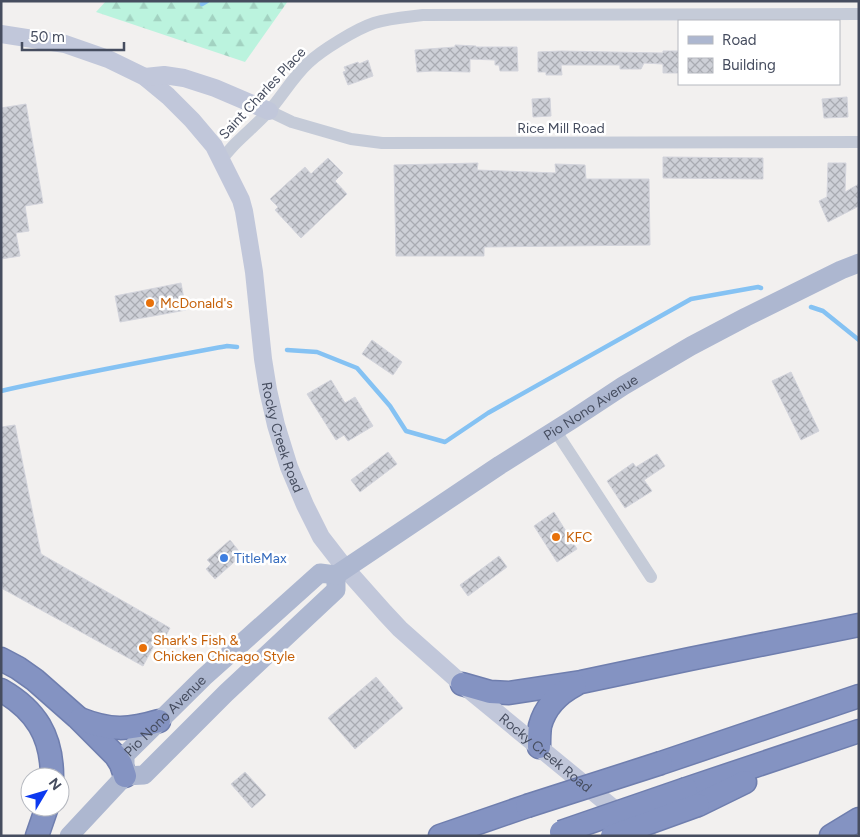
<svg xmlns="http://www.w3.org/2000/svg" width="860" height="837" font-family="Figtree,sans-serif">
<defs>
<pattern id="forest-firs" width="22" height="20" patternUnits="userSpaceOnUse" patternTransform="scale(1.25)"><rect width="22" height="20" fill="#bbf3de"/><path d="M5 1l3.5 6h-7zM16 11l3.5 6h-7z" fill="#a2d2c1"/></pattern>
<pattern id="building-cross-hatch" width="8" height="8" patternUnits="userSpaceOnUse" patternTransform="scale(1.25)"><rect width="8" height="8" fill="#ced0d7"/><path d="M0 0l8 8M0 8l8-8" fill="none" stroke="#a9abb2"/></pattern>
</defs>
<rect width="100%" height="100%" fill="#f2f0ef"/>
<!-- forest -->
<polygon fill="url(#forest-firs)" points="106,1 288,1 245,62 96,12"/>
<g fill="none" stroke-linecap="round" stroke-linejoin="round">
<!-- stream -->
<g stroke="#85c2f3" stroke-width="4.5">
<polyline points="202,4 207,1"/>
<polyline points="811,307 823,311 859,340"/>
<polyline points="287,350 317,352 357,368 390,406 406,431 445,442 488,413 691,299 758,287 761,288"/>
<path d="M1,391C76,374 152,360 227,346L237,347"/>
</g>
</g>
<!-- building -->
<g fill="url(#building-cross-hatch)" stroke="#d3d4dc">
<polygon points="455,45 476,46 476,47 517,47 518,71 500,71 499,65 495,65 495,60 470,59 470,72 433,71 417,72 415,50 455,47"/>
<polygon points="561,51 663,53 663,51 679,51 679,73 663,73 663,64 644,63 641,69 620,69 620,65 561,65 562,75 546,75 546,72 538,72 538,52"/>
<polygon points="368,60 373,76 348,85 343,72 346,71 344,67 358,62 359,64"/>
<polygon points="847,97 848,117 824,118 822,99"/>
<polygon points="550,98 551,116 533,117 532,99"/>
<polygon points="26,104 43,203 25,206 29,231 16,233 20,256 1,259 1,108"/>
<polygon points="663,157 763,158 763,179 663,178"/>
<polygon points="328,158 343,173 335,181 347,194 301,238 275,210 278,207 270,199 305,167 311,174"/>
<polygon points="478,163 477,170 556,173 555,164 585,165 586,179 649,179 650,245 484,247 484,256 396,256 394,165"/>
<polygon points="828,163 846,163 845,192 859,184 859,206 828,222 819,201 827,197"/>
<polygon points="181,283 186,310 120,322 115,296"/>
<polygon points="372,340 402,362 393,375 362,354"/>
<polygon points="791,372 819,431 801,440 772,381"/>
<polygon points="331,380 345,403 355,397 373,426 348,441 344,435 336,440 307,394"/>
<polygon points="15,425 41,554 170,628 163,641 158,638 143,666 3,589 1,582 1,427"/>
<polygon points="388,452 397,464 360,492 351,480"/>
<polygon points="657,454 665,466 644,480 652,491 625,508 607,481 633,463 636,467"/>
<polygon points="554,512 577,549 557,562 534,526"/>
<polygon points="230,540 242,555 215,579 206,569 211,564 207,560"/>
<polygon points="499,556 507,567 468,596 460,585"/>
<polygon points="376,677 403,708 355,749 328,718"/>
<polygon points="245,772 266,795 252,808 231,784"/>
</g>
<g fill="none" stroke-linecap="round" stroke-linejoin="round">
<defs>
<g id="highway">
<polyline points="1,659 18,668 35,680 77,717 116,756 121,764 125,776"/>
<polyline points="462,684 490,692 509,693 581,682 690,659 859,625"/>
<path d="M1,690C36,710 52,736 52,777"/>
<path d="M80,719C110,731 129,730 159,721"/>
<path d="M539,747C539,740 539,733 540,726C545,707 558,694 575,685"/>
<polyline points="661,763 859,696"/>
<polyline points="686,789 859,731"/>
<polyline points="698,805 745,782"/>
<polyline points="37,836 47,807"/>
<polyline points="440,836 527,806"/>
<polyline points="831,836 859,819"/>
</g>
</defs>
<!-- highway casing -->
<use href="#highway" stroke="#6f7eae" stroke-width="25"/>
<!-- street -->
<g stroke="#c5cbd8" stroke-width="12">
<polyline points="269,111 292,122 351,139 382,143 859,142"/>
<path d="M221,160C226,154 231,148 236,143C247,132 259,122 269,111C283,95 293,77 308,63C322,50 356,29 374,23C390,18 407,17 423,15L859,14"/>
<polyline points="555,430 651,577"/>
</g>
<!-- secondary -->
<g stroke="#c1c7da" stroke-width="18">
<path id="s1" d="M1,34L65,44L108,59L145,77L168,96L192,120L214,146L241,200L244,211L254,272L263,359L268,390L276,425L289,467L305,505L321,537L345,568L385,613L400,629L462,684L647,836"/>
<polyline points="145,77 164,75 184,78 215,88 269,111"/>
</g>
<!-- primary -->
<g stroke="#adb7d0" stroke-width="19">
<polyline points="125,776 144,775 226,693 336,590 336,575"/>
<path id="s2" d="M69,836L125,776V755L204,677L320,573L336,575L500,465L573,419L623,386L691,346L746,317L841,270L859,263"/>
</g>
<!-- highway -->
<use href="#highway" stroke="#8493c2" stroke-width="22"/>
<defs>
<g id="highway-bridge">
<polyline points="527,806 661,763"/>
<polyline points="561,832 686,789"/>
<polyline points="612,836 698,805"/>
</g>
</defs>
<!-- highway-bridge casing -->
<use href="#highway-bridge" stroke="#6f7eae" stroke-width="25" stroke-linecap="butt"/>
<!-- highway-bridge -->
<use href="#highway-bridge" stroke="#8493c2" stroke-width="22"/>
</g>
<!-- markers -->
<g fill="#e8710a" stroke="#fff" stroke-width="2">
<circle cx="150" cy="303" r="5"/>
<circle cx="556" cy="537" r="5"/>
<circle cx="143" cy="648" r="5"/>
</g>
<circle fill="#3f7fe0" stroke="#fff" stroke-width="2" cx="224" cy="558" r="5"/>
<g text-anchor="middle" stroke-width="5" stroke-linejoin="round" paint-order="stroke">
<!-- street labels -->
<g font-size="14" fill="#464d5f" stroke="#fff">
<text transform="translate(262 93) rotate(-47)" y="5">Saint Charles Place</text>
<text x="561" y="133">Rice Mill Road</text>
<text dy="5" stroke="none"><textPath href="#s2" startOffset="691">Pio Nono Avenue</textPath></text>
<text dy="5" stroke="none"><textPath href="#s1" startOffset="551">Rocky Creek Road</textPath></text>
<text dy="5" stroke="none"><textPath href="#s2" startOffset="159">Pio Nono Avenue</textPath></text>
<text dy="5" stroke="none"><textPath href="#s1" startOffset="971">Rocky Creek Road</textPath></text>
</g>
<!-- food labels -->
<g font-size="14" fill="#c56008" stroke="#fff" text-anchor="start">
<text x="160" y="308">McDonald's</text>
<text x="566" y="542">KFC</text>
<text x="153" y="645">Shark's Fish &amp;<tspan x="153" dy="16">Chicken Chicago Style</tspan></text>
</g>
<!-- shop labels -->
<g font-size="14" fill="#366cbe" stroke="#fff" text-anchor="start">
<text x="234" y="563">TitleMax</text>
</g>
</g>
<!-- border -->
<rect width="860" height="837" fill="none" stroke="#464d5f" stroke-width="5"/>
<!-- legend -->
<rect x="678" y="20" width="162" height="65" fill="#ffffff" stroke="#b5b8bf"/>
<rect x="688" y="36" width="25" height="8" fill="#adb7d0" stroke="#b5b8bf"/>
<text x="722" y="45" font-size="15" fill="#464d5f">Road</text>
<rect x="688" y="58" width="25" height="15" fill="url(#building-cross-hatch)" stroke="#b5b8bf"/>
<text x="722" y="70" font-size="15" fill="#464d5f">Building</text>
<!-- north arrow -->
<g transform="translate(45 792) rotate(52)"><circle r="24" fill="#ffffff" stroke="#b5b8bf"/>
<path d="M0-4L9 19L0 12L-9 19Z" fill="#0c39f0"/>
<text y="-8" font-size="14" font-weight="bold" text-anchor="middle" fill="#464d5f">N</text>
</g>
<!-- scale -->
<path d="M22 42v8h102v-8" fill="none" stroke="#464d5f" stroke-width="2.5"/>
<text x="30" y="42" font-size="15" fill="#464d5f" stroke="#ffffff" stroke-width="4" paint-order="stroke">50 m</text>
</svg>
